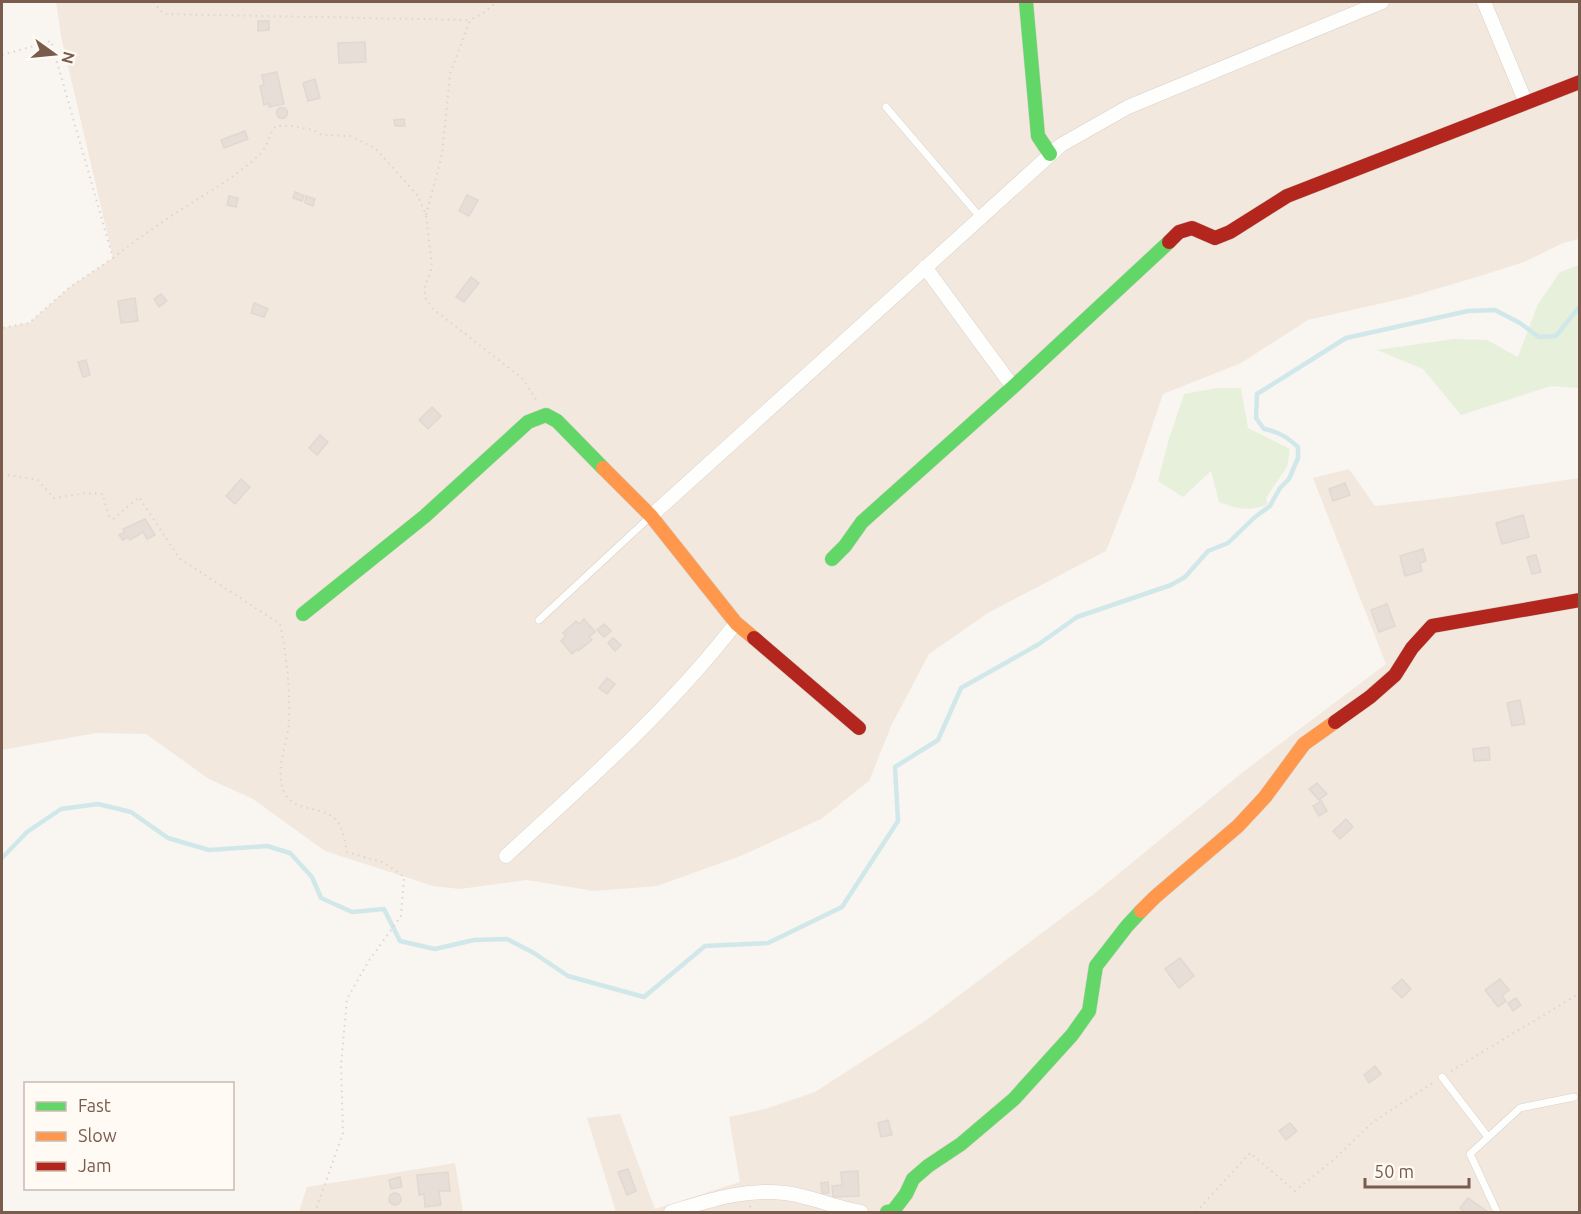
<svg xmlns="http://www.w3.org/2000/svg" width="1581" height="1214" font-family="Ubuntu,sans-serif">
<rect width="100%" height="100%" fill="#f9f5f0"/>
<!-- residential -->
<g fill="#f2e8de">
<polygon points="56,2 1579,2 1579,239 1563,243 1524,262 1480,276 1409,297 1308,320 1241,363 1163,394 1134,480 1106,551 988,613 929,654 892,724 869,781 821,819 743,855 657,886 594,891 527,880 460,889 433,886 325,851 253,799 209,779 146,734 96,733 2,750 2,328 29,323 70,287 113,258 61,36"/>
<polygon points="1349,469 1375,506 1452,497 1579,478 1579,1212 616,1212 587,1118 620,1114 655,1209 740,1182 729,1117 765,1109 815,1092 925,1021 1095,893 1243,772 1386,664 1313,478"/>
<polygon points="455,1163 463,1212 299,1212 307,1187"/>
</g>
<!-- green -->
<g fill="#e7f0db">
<polygon points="1579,265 1579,388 1551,386 1461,415 1423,369 1377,350 1454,339 1487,340 1518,357 1538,304 1560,272"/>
<path d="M1218,388H1241L1248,428L1290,449L1287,467L1266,498L1268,504C1249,512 1238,509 1219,502L1211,471L1183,497L1158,481L1169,439L1184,394Z"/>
</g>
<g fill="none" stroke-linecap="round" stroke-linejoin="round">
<!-- stream -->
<path stroke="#d0e8ea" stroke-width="4.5" d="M2,858L27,832L61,809L98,804L131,812L168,838L209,850L267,846L290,853L312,877L321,898L352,912L384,909L400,941L435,949L474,940L507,939L534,953L568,976L644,997L705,946L768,943L842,907L898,821L895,767L938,740L961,688L1039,644L1077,617L1171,585L1185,577L1208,551L1228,543L1255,517L1270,506L1280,488L1289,479L1298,458V447C1287,437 1279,432 1264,429L1256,418L1257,394L1346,338L1468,311L1495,310L1520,323L1539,337L1556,336L1580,306"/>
</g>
<!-- building -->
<g fill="#e6ded7" stroke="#e2d8d2" stroke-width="1.5">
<polygon points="258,21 269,21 269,30 258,31"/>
<polygon points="365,42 366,62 339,63 338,43"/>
<polygon points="277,72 284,104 269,107 269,103 264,105 260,86 264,85 262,75"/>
<polygon points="315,79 320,98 308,101 303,83"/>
<circle cx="282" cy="113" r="5.5"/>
<polygon points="404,119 405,126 395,126 394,120"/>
<polygon points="245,131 248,139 224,148 221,140"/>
<polygon points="295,192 304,196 302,201 293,198"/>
<polygon points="467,195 478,200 469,216 459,211"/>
<polygon points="229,196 238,198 236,207 227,205"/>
<polygon points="306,196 315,199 313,206 305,203"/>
<polygon points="471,277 479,283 464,302 456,297"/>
<polygon points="161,294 167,301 159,307 154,299"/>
<polygon points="135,298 138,321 121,323 118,301"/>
<polygon points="254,303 268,309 264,317 251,313"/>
<polygon points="86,360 90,375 83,377 78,362"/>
<polygon points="432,407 441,416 428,429 419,420"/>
<polygon points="320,435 328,442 317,455 309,448"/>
<polygon points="241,479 250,487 235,504 226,496"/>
<polygon points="1345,483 1350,495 1333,501 1329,489"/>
<polygon points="1523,515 1529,537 1502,544 1496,523"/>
<polygon points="145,519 155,535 147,539 143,532 130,540 128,537 123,540 119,535 125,532 123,529"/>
<polygon points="1423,549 1426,561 1420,563 1422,571 1405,576 1400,556"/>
<polygon points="1536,555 1541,572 1532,574 1527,557"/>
<polygon points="1387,604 1395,626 1379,632 1371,610"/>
<polygon points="584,619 595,632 589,637 592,640 578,651 577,649 572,654 561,641 566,636 563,633 576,621 579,624"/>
<polygon points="604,624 611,631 604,637 597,630"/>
<polygon points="613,638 621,645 615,651 608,643"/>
<polygon points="607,678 615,684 607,694 599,688"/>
<polygon points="1520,700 1525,724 1512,726 1507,703"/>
<polygon points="1489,747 1490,760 1474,761 1473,749"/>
<polygon points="1317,783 1327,794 1319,800 1309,789"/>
<polygon points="1321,801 1327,811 1319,816 1313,806"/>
<polygon points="1346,819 1353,827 1340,839 1333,831"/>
<polygon points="1180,958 1194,976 1179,988 1165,969"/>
<polygon points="1402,979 1411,989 1402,998 1392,988"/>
<polygon points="1500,979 1509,990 1502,996 1506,1001 1498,1007 1485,990"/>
<polygon points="1516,998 1521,1005 1513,1011 1508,1003"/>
<polygon points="1375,1066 1381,1074 1369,1083 1364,1075"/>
<polygon points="888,1120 892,1135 881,1137 878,1123"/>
<polygon points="1290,1123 1297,1131 1286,1140 1279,1131"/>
<polygon points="628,1169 636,1191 627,1195 618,1172"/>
<polygon points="858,1171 859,1196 833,1197 832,1186 842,1185 841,1172"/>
<polygon points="448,1172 450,1191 439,1191 441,1205 425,1207 424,1194 419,1195 417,1175"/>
<polygon points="400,1177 402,1187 391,1189 389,1180"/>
<polygon points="828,1182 829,1193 822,1194 821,1183"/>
<circle cx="395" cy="1199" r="6"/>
<polygon points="1468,1198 1488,1212 1465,1212 1460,1208"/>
</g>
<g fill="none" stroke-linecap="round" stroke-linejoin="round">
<defs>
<g id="lane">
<polyline points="886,107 980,217"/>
<polyline points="539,620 650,517"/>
<polyline points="1442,1077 1488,1137"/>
<polyline points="1497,1212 1470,1154 1520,1108 1574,1097"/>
</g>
<g id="street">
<polyline points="1484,2 1526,103"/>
<polyline points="925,267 1013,387"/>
<polyline points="651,516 1061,145 1128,107 1382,2"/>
<path d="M506,856C586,782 669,710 736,623"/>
<path d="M671,1212C708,1201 745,1188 785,1193C811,1196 835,1208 861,1212"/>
</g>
<g id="fast">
<polyline points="1026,2 1038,136 1050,154"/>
<polyline points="832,559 845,546 862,522 1013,387 1169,242"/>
<polyline points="303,614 425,516 528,422 546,415 557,421 603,468"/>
<polyline points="887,1212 893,1211 906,1194 913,1179 928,1166 961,1144 1014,1099 1072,1035 1089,1011 1096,966 1127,926 1141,911"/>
</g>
<g id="slow">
<polyline points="603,468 651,516 736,623 754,638"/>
<polyline points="1141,911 1155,897 1238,826 1265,797 1304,744 1335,722"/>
</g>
<g id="jam">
<polyline points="1169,242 1179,232 1192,228 1215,238 1230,232 1287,196 1580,82"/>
<polyline points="754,638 859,728"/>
<polyline points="1335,722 1370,697 1395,675 1412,648 1432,626 1580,600"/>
</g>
</defs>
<!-- lane casing -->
<use href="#lane" stroke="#d7d1cb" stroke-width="8"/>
<!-- street casing -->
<use href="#street" stroke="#d7d1cb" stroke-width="15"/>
<!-- fast casing -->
<use href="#fast" stroke="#d9d2cb" stroke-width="15"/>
<!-- slow casing -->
<use href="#slow" stroke="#d9d2cb" stroke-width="15"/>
<!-- jam casing -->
<use href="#jam" stroke="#d9d2cb" stroke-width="15"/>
<!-- path -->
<g stroke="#dcd5d0" stroke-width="2" stroke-dasharray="1.5 4.5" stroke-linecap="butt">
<polyline points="153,2 164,14 470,20"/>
<polyline points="2,55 51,41 113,258 70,287 29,323 2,328"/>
<polyline points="426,215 442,155 450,74 470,20 485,12 496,2"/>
<path d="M113,258C136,240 160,223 185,207C211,191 238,175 260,154C268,146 268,135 276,126H294L313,130L322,135L350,136L375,148L418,196L426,215L432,267L424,289L426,299L433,309L522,378L537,401"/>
<path d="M2,474L38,480L54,498L86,493L103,494L108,515L113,519L139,497L179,558L280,624C287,658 290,687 289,721C288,745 273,770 285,794C296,813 324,805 337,821C343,828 345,843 347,852L385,863L404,877L401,916L368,962L347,999L341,1065L343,1133L315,1212"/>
<polyline points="1451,1071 1580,993"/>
<polyline points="750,1206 752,1212"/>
<polyline points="1196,1212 1250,1153 1295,1191 1332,1161 1373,1122 1434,1082"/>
</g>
<!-- lane -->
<use href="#lane" stroke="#fefefd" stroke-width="7"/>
<!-- street -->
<use href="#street" stroke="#fefefd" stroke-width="14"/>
<!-- fast -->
<use href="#fast" stroke="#63d668" stroke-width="14"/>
<!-- slow -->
<use href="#slow" stroke="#ff974d" stroke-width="14"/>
<!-- jam -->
<use href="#jam" stroke="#b3261e" stroke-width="14"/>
</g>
<!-- border -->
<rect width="1581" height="1214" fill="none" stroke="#7a5c4d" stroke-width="6"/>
<!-- legend -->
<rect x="24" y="1082" width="210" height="108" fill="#fffaf3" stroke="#cabbb1" stroke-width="1.5"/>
<rect x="36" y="1102" width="30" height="9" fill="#63d668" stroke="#cabbb1" stroke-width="1.5"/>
<text x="78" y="1112" font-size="18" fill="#7a5c4d">Fast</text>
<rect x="36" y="1132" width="30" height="9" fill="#ff974d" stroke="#cabbb1" stroke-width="1.5"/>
<text x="78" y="1142" font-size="18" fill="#7a5c4d">Slow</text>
<rect x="36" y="1162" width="30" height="9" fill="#b3261e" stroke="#cabbb1" stroke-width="1.5"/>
<text x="78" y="1172" font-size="18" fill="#7a5c4d">Jam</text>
<!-- north arrow -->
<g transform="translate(54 54) rotate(105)" stroke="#fffaf3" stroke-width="4.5" paint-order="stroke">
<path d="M0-4.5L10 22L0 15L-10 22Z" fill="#7a5c4d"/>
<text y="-9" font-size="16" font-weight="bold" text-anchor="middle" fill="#7a5c4d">N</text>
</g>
<!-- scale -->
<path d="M1365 1178v9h104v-9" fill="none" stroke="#7a5c4d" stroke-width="3"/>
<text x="1374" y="1178" font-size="18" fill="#7a5c4d" stroke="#fffaf3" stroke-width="4.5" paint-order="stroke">50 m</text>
</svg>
